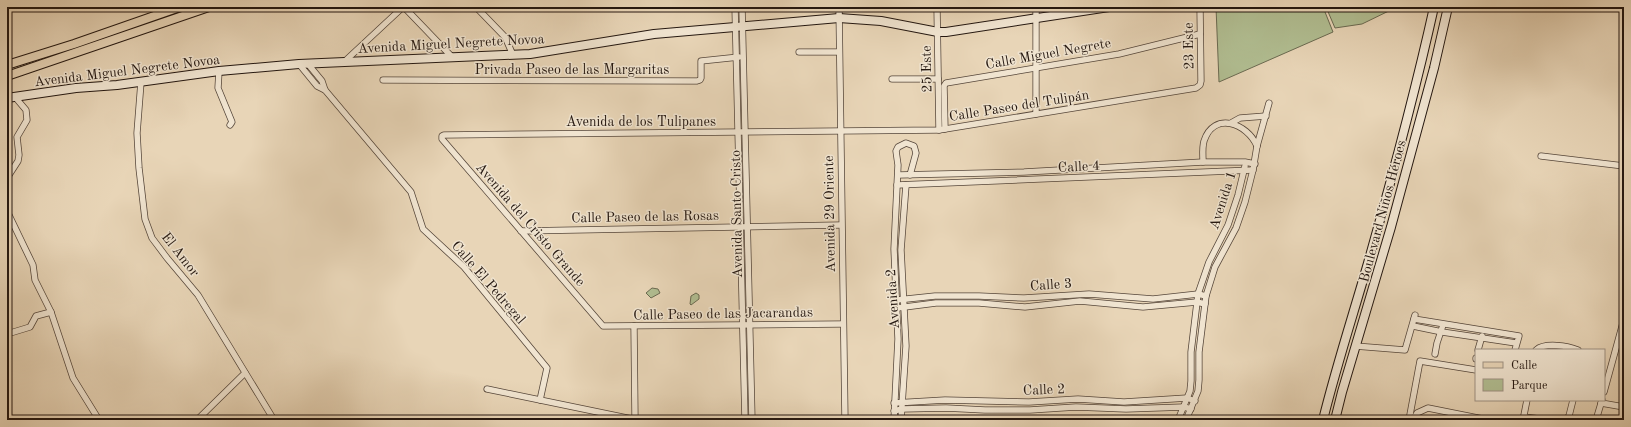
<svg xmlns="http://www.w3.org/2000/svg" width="1631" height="427" font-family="'Old Standard TT',serif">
<rect width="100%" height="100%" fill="#e8d5b7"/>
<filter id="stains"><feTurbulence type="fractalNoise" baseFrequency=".005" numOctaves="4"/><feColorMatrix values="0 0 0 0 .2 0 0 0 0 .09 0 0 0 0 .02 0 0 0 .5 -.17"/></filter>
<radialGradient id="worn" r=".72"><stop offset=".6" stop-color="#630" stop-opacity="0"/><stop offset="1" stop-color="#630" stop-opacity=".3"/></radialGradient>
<!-- green -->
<g fill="#b1be92" stroke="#6a6a51">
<polygon points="1216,7 1323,7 1333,32 1219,82"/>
<polygon points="1326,7 1397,7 1362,24 1335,28"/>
<polygon points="652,288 658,289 660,293 651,298 646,293"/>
<polygon points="696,293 699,295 699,299 691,305 690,304 691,296"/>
</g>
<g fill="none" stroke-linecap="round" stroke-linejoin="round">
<defs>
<g id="street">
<polyline points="404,7 453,58"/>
<polyline points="476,7 505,37 513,55"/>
<polyline points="735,7 745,420"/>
<polyline points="742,7 752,420"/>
<polyline points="839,7 845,420"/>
<polyline points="937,7 939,130"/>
<polyline points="1036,7 1036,114"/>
<polyline points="799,52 839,52"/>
<polyline points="344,62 403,7"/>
<polyline points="299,64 317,86 325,90 411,192 423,229 464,267 547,368 540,400"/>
<polyline points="308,64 322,81 325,90"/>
<polyline points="219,71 218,88 232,122 230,125"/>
<polyline points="892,79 938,79"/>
<polyline points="383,80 697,81 700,80 701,78 701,61 739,57"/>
<polyline points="141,82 137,133 139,168 145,219 152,238 167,258 198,295 274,420"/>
<polyline points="1231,123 1240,118 1266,116"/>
<polyline points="945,129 944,86 946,83 1119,54 1200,34"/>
<polyline points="1541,156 1624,166"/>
<path d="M1203,162C1203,155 1202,148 1204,141C1214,111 1247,123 1257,146"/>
<polyline points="898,175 1024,172 1203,162 1245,162 1255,164"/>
<polyline points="7,178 18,161 19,155 17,137 27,120 26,110 15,97"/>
<polyline points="897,185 1253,170"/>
<polyline points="7,211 33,265 35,280 51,312 73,378 99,420"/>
<polyline points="521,231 841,225"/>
<polyline points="897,300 935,296 979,296 1024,298 1089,294 1153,299 1198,294 1206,296"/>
<polyline points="897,308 936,303 979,303 1025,307 1080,301 1143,307 1197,302 1205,304"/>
<polyline points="1414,319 1519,336 1515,350"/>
<polyline points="842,324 603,326 442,139 442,136 444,135 939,130 1196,88 1200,85 1201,81 1200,7"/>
<polyline points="1413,326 1442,332 1516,343"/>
<polyline points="7,334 30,327 36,316 51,312"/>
<polyline points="1355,346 1405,350 1415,315"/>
<polyline points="1478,350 1482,336"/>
<path d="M1536,350C1545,342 1568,346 1578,350"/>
<polyline points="1435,354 1437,343 1443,325"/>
<polyline points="1476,359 1476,358"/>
<polyline points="487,389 632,419 635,418 634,326"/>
<polyline points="1604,392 1624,319"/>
<polyline points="894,403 945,400 1029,402 1078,399 1124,402 1187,398 1195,401"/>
<polyline points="1601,403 1624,407"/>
<polyline points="894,411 902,409 946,408 985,410 1030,410 1076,407 1126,409 1184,407 1191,409"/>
<polyline points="1524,417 1549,420"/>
<polyline points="197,420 245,373"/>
<polyline points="894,420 898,339 894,249 898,165 896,151 898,147 906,143 914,146 916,153 910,175"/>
<polyline points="901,420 906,346 901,250 906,185"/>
<polyline points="1178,420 1190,391 1191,381 1191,352 1198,294 1209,262 1228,225 1238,195 1245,166"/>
<polyline points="1186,420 1198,391 1199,380 1199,352 1206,296 1215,267 1236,228 1245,202 1253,170 1257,146 1269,103"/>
<polyline points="1409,420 1420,361 1476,370"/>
<polyline points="1413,420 1417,413 1428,408 1488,420"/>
<polyline points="1523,420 1527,400"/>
<polyline points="1565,420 1569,416 1573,400"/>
<polyline points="1596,420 1602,400"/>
</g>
<g id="secondary">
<polyline points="7,98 76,88 117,85 219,71 299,64 530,54 654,34 839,18 881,21 938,32 946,32 1109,7"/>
<path d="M1323,420C1336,367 1353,315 1368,263C1392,178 1415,93 1434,7"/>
<polyline points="1335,420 1342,392 1391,227 1434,68 1448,7"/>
</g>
<g id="primary">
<polyline points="7,65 74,44 180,7"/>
<polyline points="7,76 209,7"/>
</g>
</defs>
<!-- street casing -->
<use href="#street" stroke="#55463a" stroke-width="7"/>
<!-- secondary casing -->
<use href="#secondary" stroke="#241710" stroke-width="10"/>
<!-- primary casing -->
<use href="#primary" stroke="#241710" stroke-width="10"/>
<!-- street -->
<use href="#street" stroke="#f0e4d0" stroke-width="5.5"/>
<!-- secondary -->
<use href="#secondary" stroke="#f0e4d0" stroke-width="8"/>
<!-- primary -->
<use href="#primary" stroke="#e8d5b7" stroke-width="8"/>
</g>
<g text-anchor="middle" stroke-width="3" stroke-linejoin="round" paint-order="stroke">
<!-- street labels -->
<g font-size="14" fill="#241710" stroke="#f0e4d0">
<text transform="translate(451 43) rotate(-3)" y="5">Avenida Miguel Negrete Novoa</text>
<text transform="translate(1188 46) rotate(-91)" y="5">23 Este</text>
<text transform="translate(1048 53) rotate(-10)" y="5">Calle Miguel Negrete</text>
<text x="572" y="74">Privada Paseo de las Margaritas</text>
<text transform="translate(926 69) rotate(-91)" y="5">25 Este</text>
<text transform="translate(127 70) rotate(-7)" y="5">Avenida Miguel Negrete Novoa</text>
<text transform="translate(1019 105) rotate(-9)" y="5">Calle Paseo del Tulipán</text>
<text x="641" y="126">Avenida de los Tulipanes</text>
<text transform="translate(1079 166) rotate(-3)" y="5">Calle 4</text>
<text transform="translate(1222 200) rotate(-72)" y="5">Avenida 1</text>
<text transform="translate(1382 211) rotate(-75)" y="5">Boulevard Niños Héroes</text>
<text transform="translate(736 214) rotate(-91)" y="5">Avenida Santo Cristo</text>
<text transform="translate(829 214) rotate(-91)" y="5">Avenida 29 Oriente</text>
<text transform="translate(645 216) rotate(-1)" y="5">Calle Paseo de las Rosas</text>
<text transform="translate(531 224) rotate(49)" y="5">Avenida del Cristo Grande</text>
<text transform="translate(181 254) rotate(52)" y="5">El Amor</text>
<text transform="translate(489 282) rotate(49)" y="5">Calle El Pedregal</text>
<text transform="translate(1051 284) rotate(-4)" y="5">Calle 3</text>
<text transform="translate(892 299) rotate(-94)" y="5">Avenida 2</text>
<text transform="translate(723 313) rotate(-1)" y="5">Calle Paseo de las Jacarandas</text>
<text transform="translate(1044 389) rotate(-2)" y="5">Calle 2</text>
</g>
</g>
<!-- margin -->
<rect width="1631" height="427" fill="none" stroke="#e8d5b7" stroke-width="24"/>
<rect x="8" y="8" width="1615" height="411" fill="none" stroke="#241710" stroke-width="2"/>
<rect x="12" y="12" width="1607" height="403" fill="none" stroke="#241710"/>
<!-- legend -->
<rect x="1475" y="349" width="130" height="52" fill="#f0e4d0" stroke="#9e9283"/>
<rect x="1483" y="362" width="20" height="6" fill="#e8d5b7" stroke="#9e9283"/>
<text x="1511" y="369" font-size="12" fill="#241710">Calle</text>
<rect x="1483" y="379" width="20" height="12" fill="#b1be92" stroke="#9e9283"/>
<text x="1511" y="389" font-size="12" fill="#241710">Parque</text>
<rect width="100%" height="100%" filter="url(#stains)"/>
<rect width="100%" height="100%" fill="url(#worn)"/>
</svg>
